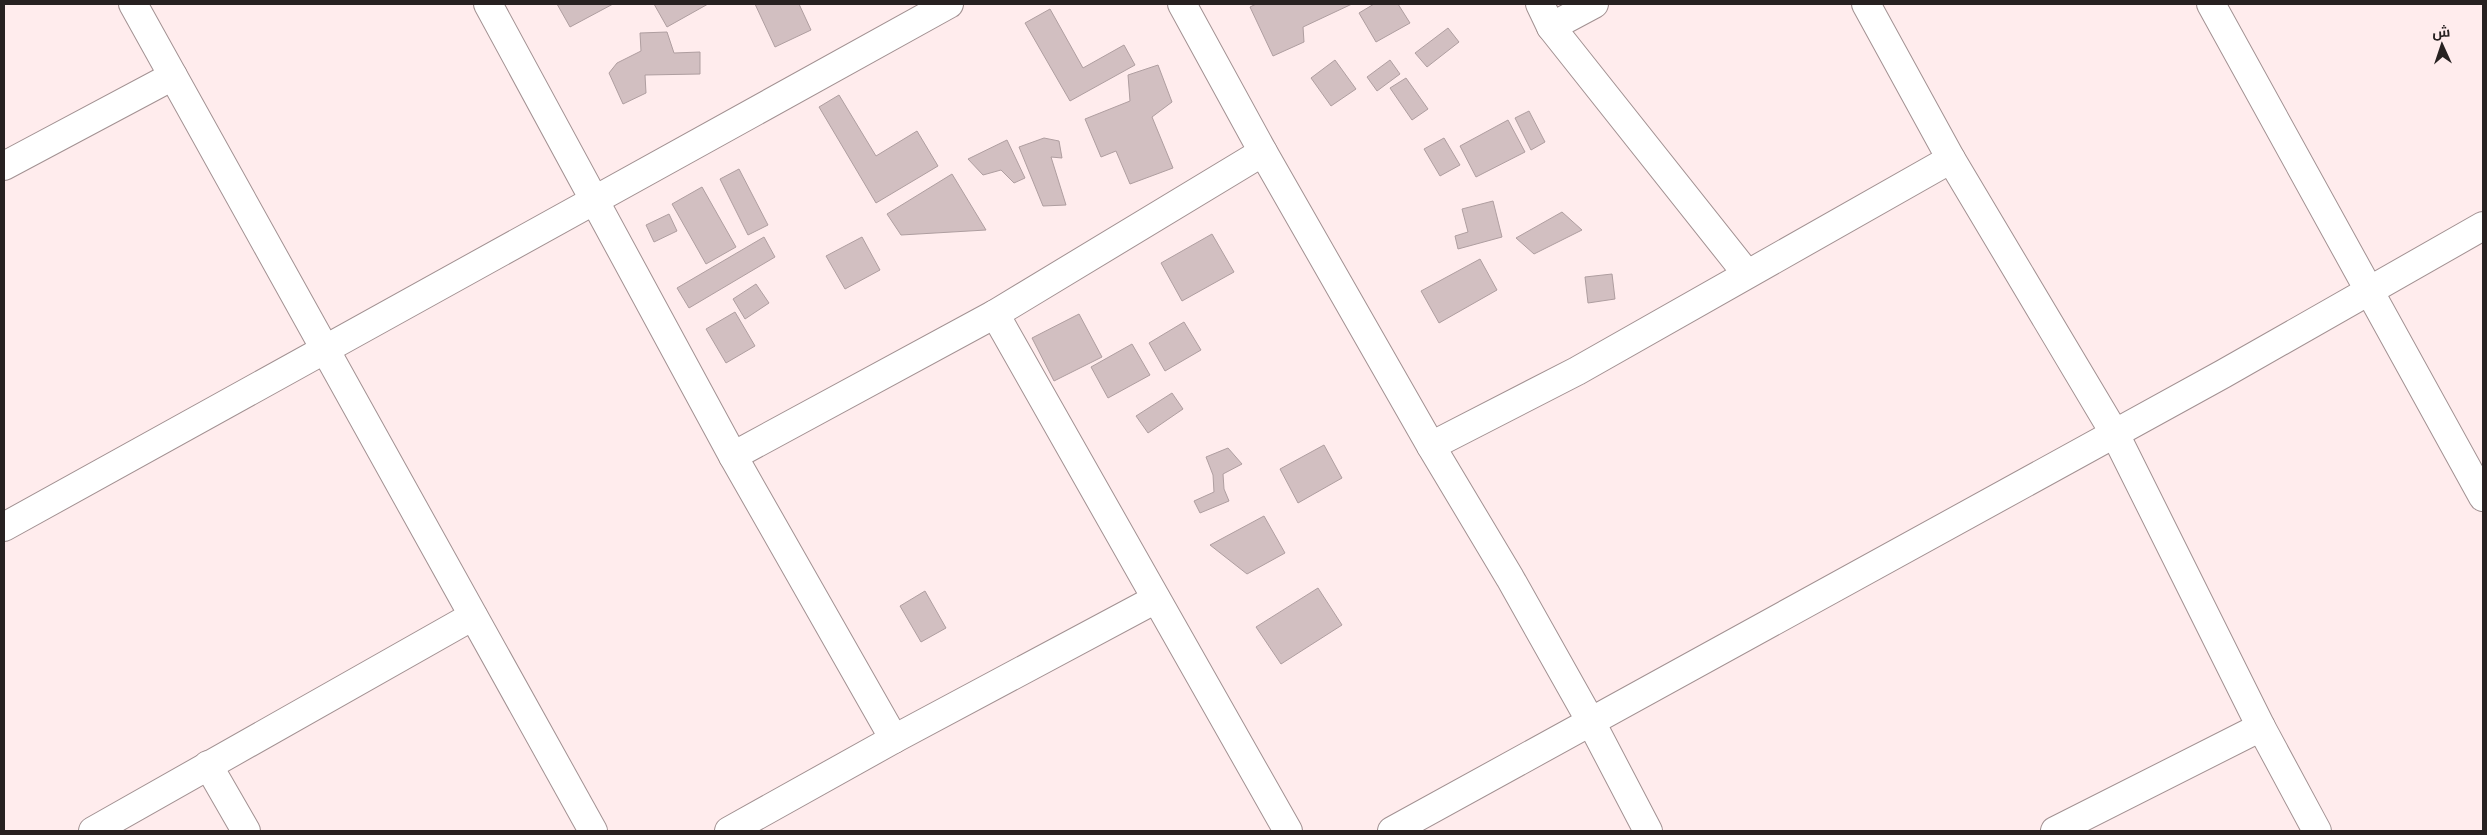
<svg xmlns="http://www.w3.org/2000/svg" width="2487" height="835" font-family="'Archivo Narrow',Cairo,sans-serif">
<rect width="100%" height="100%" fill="#ffeced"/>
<!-- building -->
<g fill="#d2bfc1" stroke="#af9ea0">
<polygon points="557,4 613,4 570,27"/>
<polygon points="654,4 708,4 667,27"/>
<polygon points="755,4 799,4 811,30 775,47"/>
<polygon points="1256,4 1352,4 1303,27 1304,42 1273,56 1250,7"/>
<polygon points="1374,4 1398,4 1410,23 1376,42 1359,13"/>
<polygon points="1050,9 1083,68 1124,45 1135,65 1070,101 1025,23"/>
<polygon points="1448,28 1459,42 1427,67 1415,53"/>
<polygon points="667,32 674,53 700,52 700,74 645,75 646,93 623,104 609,73 617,63 641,51 640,33"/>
<polygon points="1335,60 1356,89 1331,106 1311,78"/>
<polygon points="1390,60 1400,74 1377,91 1367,77"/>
<polygon points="1158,65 1172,102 1152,117 1173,168 1130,184 1116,151 1101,157 1085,119 1130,101 1128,75"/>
<polygon points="1406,78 1428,109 1412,120 1390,88"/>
<polygon points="839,95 876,156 917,131 938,166 876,203 819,107"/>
<polygon points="1529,111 1545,142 1531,150 1515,118"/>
<polygon points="1508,120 1525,152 1476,177 1460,146"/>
<polygon points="1044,138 1059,141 1062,158 1051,157 1066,205 1043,206 1019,147"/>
<polygon points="1444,138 1460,165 1440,176 1424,149"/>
<polygon points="1007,140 1025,178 1014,183 1001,170 983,175 968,159"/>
<polygon points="739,169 768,225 748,235 720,179"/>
<polygon points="952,174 986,230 901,235 887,214"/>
<polygon points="702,187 736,247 706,264 672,204"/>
<polygon points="1493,201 1502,237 1458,249 1455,236 1468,232 1462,209"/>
<polygon points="1562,212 1582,230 1534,254 1516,238"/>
<polygon points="669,214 677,231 654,242 646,225"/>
<polygon points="1212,234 1234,272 1182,301 1161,263"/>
<polygon points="764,237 775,257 689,308 677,288"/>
<polygon points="862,237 880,270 845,289 826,256"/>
<polygon points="1480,259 1497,290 1439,323 1421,291"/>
<polygon points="1612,274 1615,299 1588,303 1585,277"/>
<polygon points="756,284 769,303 745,319 733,299"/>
<polygon points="735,312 755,346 726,363 706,329"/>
<polygon points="1079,314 1102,357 1054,381 1032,338"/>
<polygon points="1184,322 1201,350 1165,371 1149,343"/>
<polygon points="1132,344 1150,375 1108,398 1091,367"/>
<polygon points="1172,393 1183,409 1148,433 1136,416"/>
<polygon points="1324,445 1342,478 1298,503 1280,469"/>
<polygon points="1228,448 1242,464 1223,474 1224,489 1229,501 1200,513 1194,501 1214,492 1213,475 1206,457"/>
<polygon points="1264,516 1285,553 1247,574 1210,545"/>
<polygon points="1318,588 1342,625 1281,664 1256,627"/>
<polygon points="925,591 946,628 921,642 900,606"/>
</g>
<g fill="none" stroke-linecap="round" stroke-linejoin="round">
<defs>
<g id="minor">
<polyline points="133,4 593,831"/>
<polyline points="488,4 733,456 894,739"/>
<polyline points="1182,4 1263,152 1431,446 1510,578 1591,722 1648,831"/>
<polyline points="1540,4 1551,27 1747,274"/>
<polyline points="1866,4 1951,159 2115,434 2261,727 2317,831"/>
<polyline points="2211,4 2483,497"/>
<polyline points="1551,27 1594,4"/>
<polyline points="4,166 173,76"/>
<polyline points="995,314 1288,831"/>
<polyline points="1431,446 1577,371 1951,159"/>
<polyline points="733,456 995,314 1263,152"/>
<polyline points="4,527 949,4"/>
<polyline points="208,765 246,831"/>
<polyline points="93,831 473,616"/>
<polyline points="729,831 894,739 1156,599"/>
<polyline points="1392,831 2223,374 2483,226"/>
<polyline points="2055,831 2261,727"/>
</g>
</defs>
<!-- minor casing -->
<use href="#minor" stroke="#a29192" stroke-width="30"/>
<!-- minor -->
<use href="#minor" stroke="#fff" stroke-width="28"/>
</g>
<!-- border -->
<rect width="2487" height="835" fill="none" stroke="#272121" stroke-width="10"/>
<!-- north arrow -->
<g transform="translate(2442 45) rotate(357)" stroke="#ffeced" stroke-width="4" paint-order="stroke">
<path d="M0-4L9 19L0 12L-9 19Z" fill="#272121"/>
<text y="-8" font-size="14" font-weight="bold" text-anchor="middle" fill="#272121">ش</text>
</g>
</svg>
